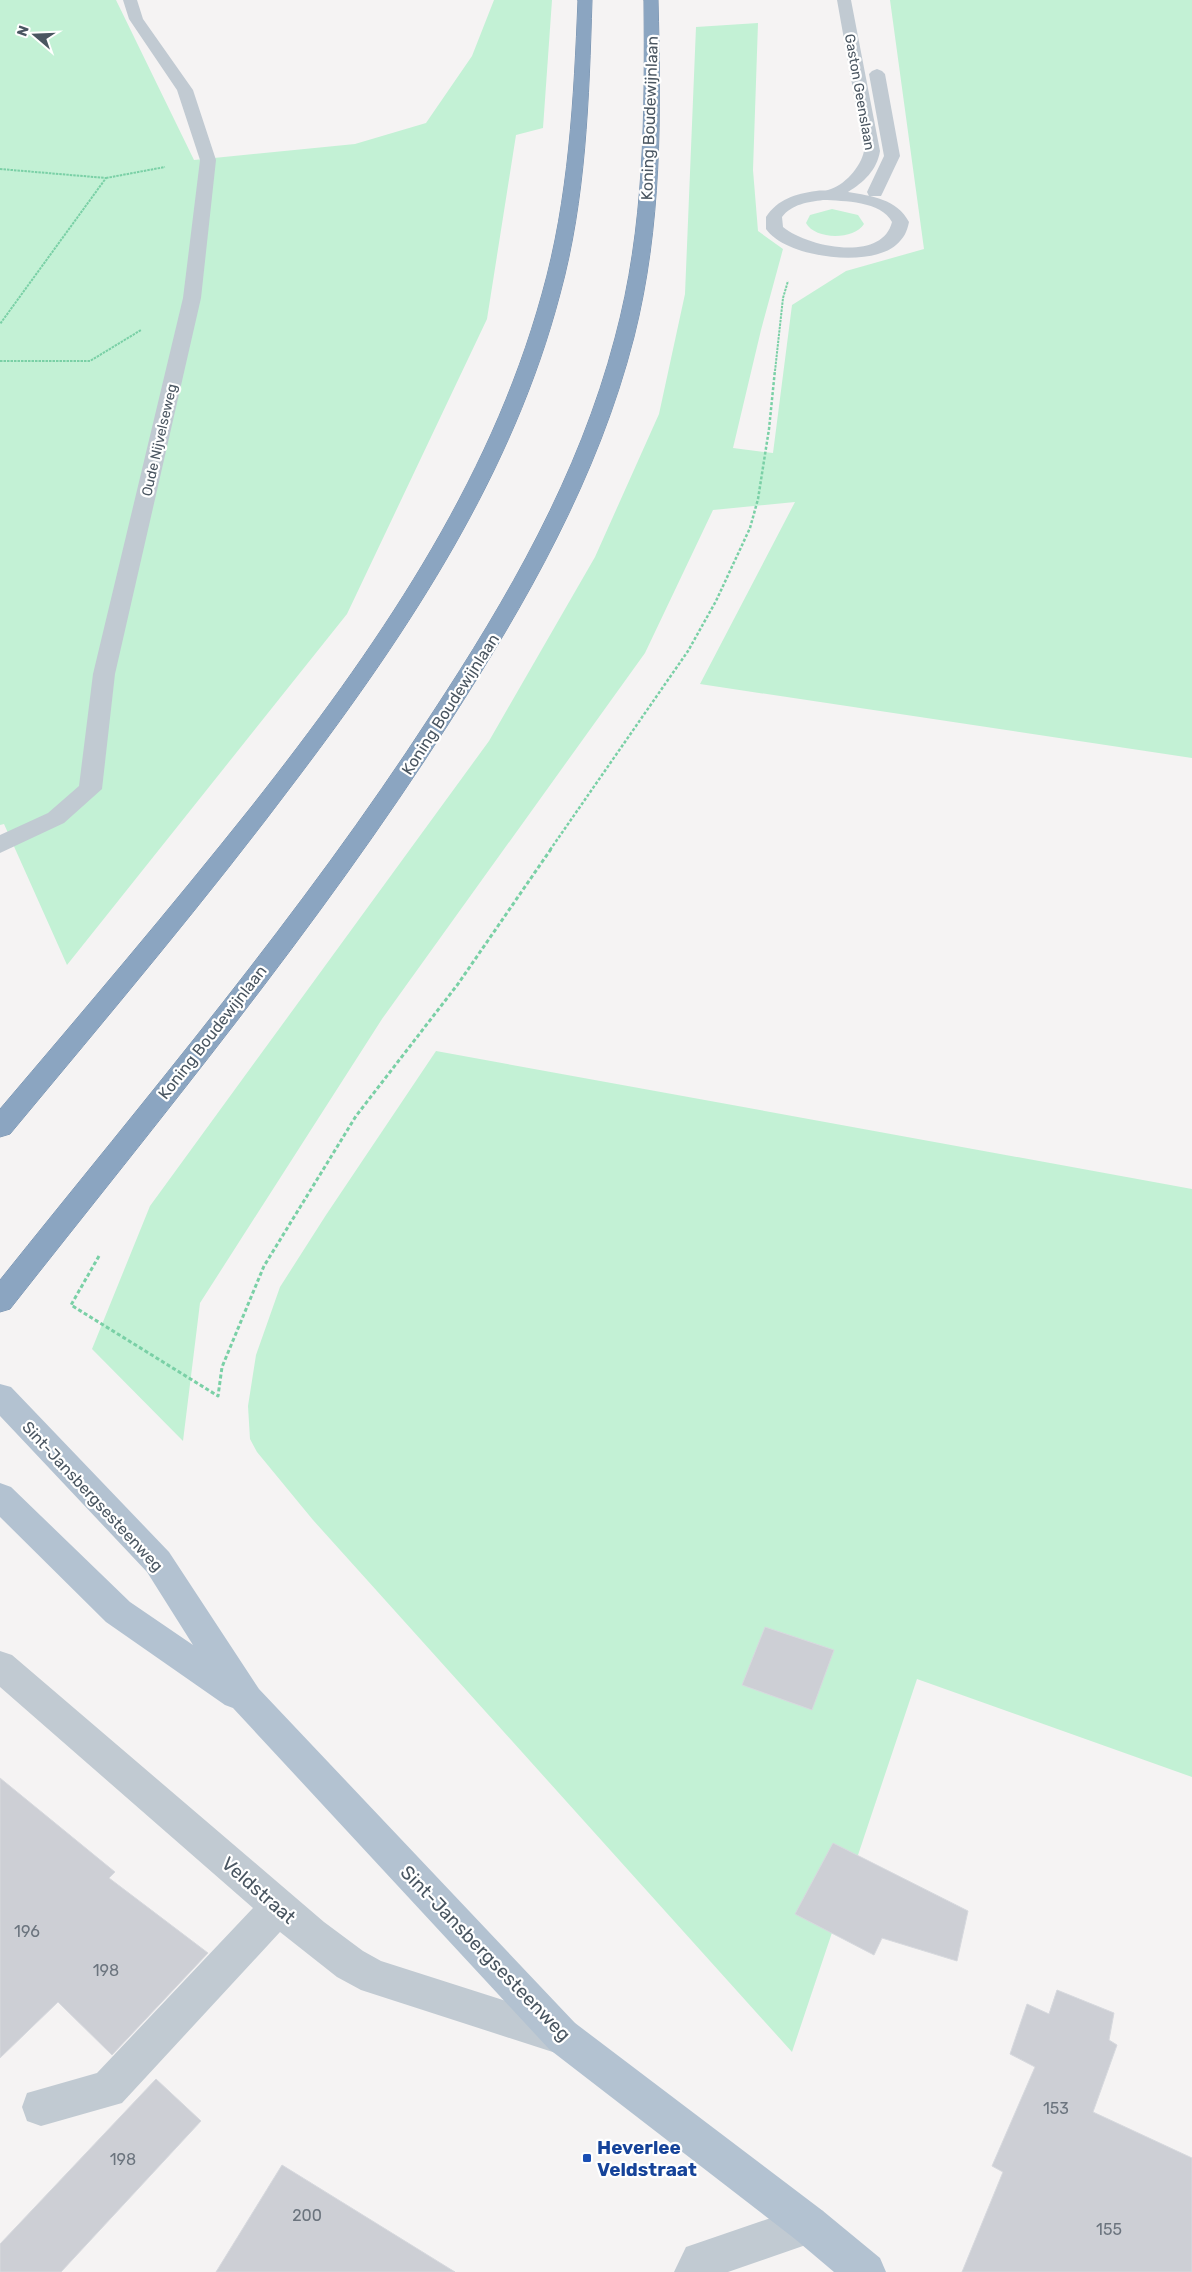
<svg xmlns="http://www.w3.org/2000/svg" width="1192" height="2272" font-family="Rubik,sans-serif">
<rect width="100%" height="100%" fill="#f5f3f3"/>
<!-- green -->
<g fill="#c3f1d5">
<polygon points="0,0 116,0 194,160 355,144 426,123 472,56 494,0 552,0 543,128 516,135 487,319 347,614 67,965 4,824 0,825"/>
<polygon points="890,0 1192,0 1192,758 700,684 795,502 713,510 645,653 382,1019 200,1303 183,1441 92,1349 150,1206 489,741 595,557 659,414 685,294 696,27 758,23 753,170 758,231 783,249 761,330 733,448 773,453 792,305 846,271 924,249"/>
<path d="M832,209L858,215L864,224C854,240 815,240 806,223L810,215Z"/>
<polygon points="436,1051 1192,1189 1192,1777 917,1679 792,2052 313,1520 257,1452 250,1439 248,1406 256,1355 280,1287 326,1215"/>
</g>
<!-- building -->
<g fill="#cdcfd5" stroke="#d7d9de">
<polygon points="765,1627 834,1650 812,1710 742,1685"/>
<polygon points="0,1778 115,1872 109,1878 208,1953 112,2055 58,2002 0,2058"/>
<polygon points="833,1843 968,1911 957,1961 882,1938 874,1955 795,1914"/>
<polygon points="1057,1990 1114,2013 1109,2040 1117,2045 1093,2112 1192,2158 1192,2272 962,2272 1003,2172 992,2166 1035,2067 1010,2054 1027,2004 1049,2014"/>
<polygon points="156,2079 201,2121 61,2272 0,2272 0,2244"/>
<polygon points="282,2165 455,2272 216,2272"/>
</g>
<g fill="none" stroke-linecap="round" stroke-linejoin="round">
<defs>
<g id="highway">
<path d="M578,0H592C589,98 586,199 560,294C513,473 410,629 299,776C207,899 108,1016 10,1134L0,1137V1109C85,1009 170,909 252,806C374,651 489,486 542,294C569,199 574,98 578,0Z"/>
<path d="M644,0H658C661,114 662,226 634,337C598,478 526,603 449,723C317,929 161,1117 10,1309L0,1312V1280C148,1095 302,914 431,715C508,598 579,475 615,338C645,227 645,114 644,0Z"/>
</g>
</defs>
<!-- highway casing -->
<use href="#highway" stroke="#7690ad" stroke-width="1"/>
<!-- path-far2 -->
<g stroke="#7ad0a6" stroke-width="2" stroke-dasharray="2.5 1" stroke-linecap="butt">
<polyline points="0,169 106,178 0,324"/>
<polyline points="106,178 165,167"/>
<polyline points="0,361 90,361 141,330"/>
<polyline points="775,371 783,298 788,281"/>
</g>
<!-- path-far1 -->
<polyline stroke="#7ad0a6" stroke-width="2.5" stroke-dasharray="3 2" stroke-linecap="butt" points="550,850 688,651 716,601 750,528 758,499 769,429 775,370"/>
<!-- path -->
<polyline stroke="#7ad0a6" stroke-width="3" stroke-dasharray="4 2.5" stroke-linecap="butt" points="99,1256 71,1305 218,1396 222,1367 264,1266 356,1116 458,984 551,849"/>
<!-- minor -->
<g fill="#c1cad2" fill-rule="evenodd">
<polygon points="123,0 137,0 143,19 193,90 216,160 201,298 115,674 102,789 64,823 0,853 0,835 48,813 79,786 93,674 183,298 200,160 177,90 129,19"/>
<path d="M837,0H851L880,151C877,170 864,182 848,192C872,196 897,199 909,222C907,232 904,238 896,245C870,268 786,258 766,229V217C778,199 795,194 816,191C820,190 825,191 828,190C844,186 861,167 864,151ZM823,200C844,201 881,201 892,222C882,263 807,247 783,227L782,217C792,204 808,202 823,200Z"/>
<polygon points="877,69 882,71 885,74 900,156 883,192 881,196 869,196 867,192 884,156 869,74 872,71"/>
<polygon points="0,1651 12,1655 324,1922 363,1951 381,1961 575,2023 581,2036 575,2049 562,2055 361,1990 337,1977 280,1932 122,2103 41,2126 27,2121 22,2107 27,2093 97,2073 253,1908 0,1687"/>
<polygon points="809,2205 823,2211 829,2225 823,2239 728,2272 674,2272 686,2247"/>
</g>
<!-- major -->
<polygon fill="#b3c2d1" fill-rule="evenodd" points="0,1384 11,1387 169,1552 259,1689 575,2023 823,2211 880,2258 886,2272 834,2272 795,2239 549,2049 233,1708 225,1705 106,1622 0,1517 0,1483 11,1487 130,1602 193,1645 147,1572 0,1416"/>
<!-- highway -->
<use href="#highway" fill="#8ba5c1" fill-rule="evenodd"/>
</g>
<!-- markers -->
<rect fill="#1a4fb4" stroke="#fff" stroke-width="2" x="582" y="2153" width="10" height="10" rx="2.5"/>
<g text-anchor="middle" stroke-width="4.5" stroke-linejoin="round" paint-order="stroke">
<!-- far-street labels -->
<g font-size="14" fill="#4a5661" stroke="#fff">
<text transform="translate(860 92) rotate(80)" y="5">Gaston Geenslaan</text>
<text transform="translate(159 440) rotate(-77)" y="5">Oude Nijvelseweg</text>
</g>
<!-- street labels -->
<g font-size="16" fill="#4a5661" stroke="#fff">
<text transform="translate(649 118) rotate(-88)" y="6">Koning Boudewijnlaan</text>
<text transform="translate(450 704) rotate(-57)" y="6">Koning Boudewijnlaan</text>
<text transform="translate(212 1032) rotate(-52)" y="6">Koning Boudewijnlaan</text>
<text transform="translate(93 1496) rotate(47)" y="6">Sint-Jansbergsesteenweg</text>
</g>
<!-- near-number labels -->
<g font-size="16" fill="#6b747e">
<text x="27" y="1937">196</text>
<text x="106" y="1976">198</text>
<text x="1056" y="2114">153</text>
<text x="123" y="2165">198</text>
<text x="307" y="2221">200</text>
<text x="1109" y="2235">155</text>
</g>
<!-- near-street labels -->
<g font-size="19" fill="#4a5661" stroke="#fff">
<text transform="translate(259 1890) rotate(41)" y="7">Veldstraat</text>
<text transform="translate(486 1953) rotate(46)" y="7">Sint-Jansbergsesteenweg</text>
</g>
<!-- near-transit labels -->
<g font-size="19" font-weight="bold" fill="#164399" stroke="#fff" text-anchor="start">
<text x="597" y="2154">Heverlee<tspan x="597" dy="22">Veldstraat</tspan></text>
</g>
</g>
<!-- north arrow -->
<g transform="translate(35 35) rotate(289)" stroke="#ffffff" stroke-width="4" paint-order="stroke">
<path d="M0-4L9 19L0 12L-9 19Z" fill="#4a5661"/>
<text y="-8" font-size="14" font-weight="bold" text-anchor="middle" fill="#4a5661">N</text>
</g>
</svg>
